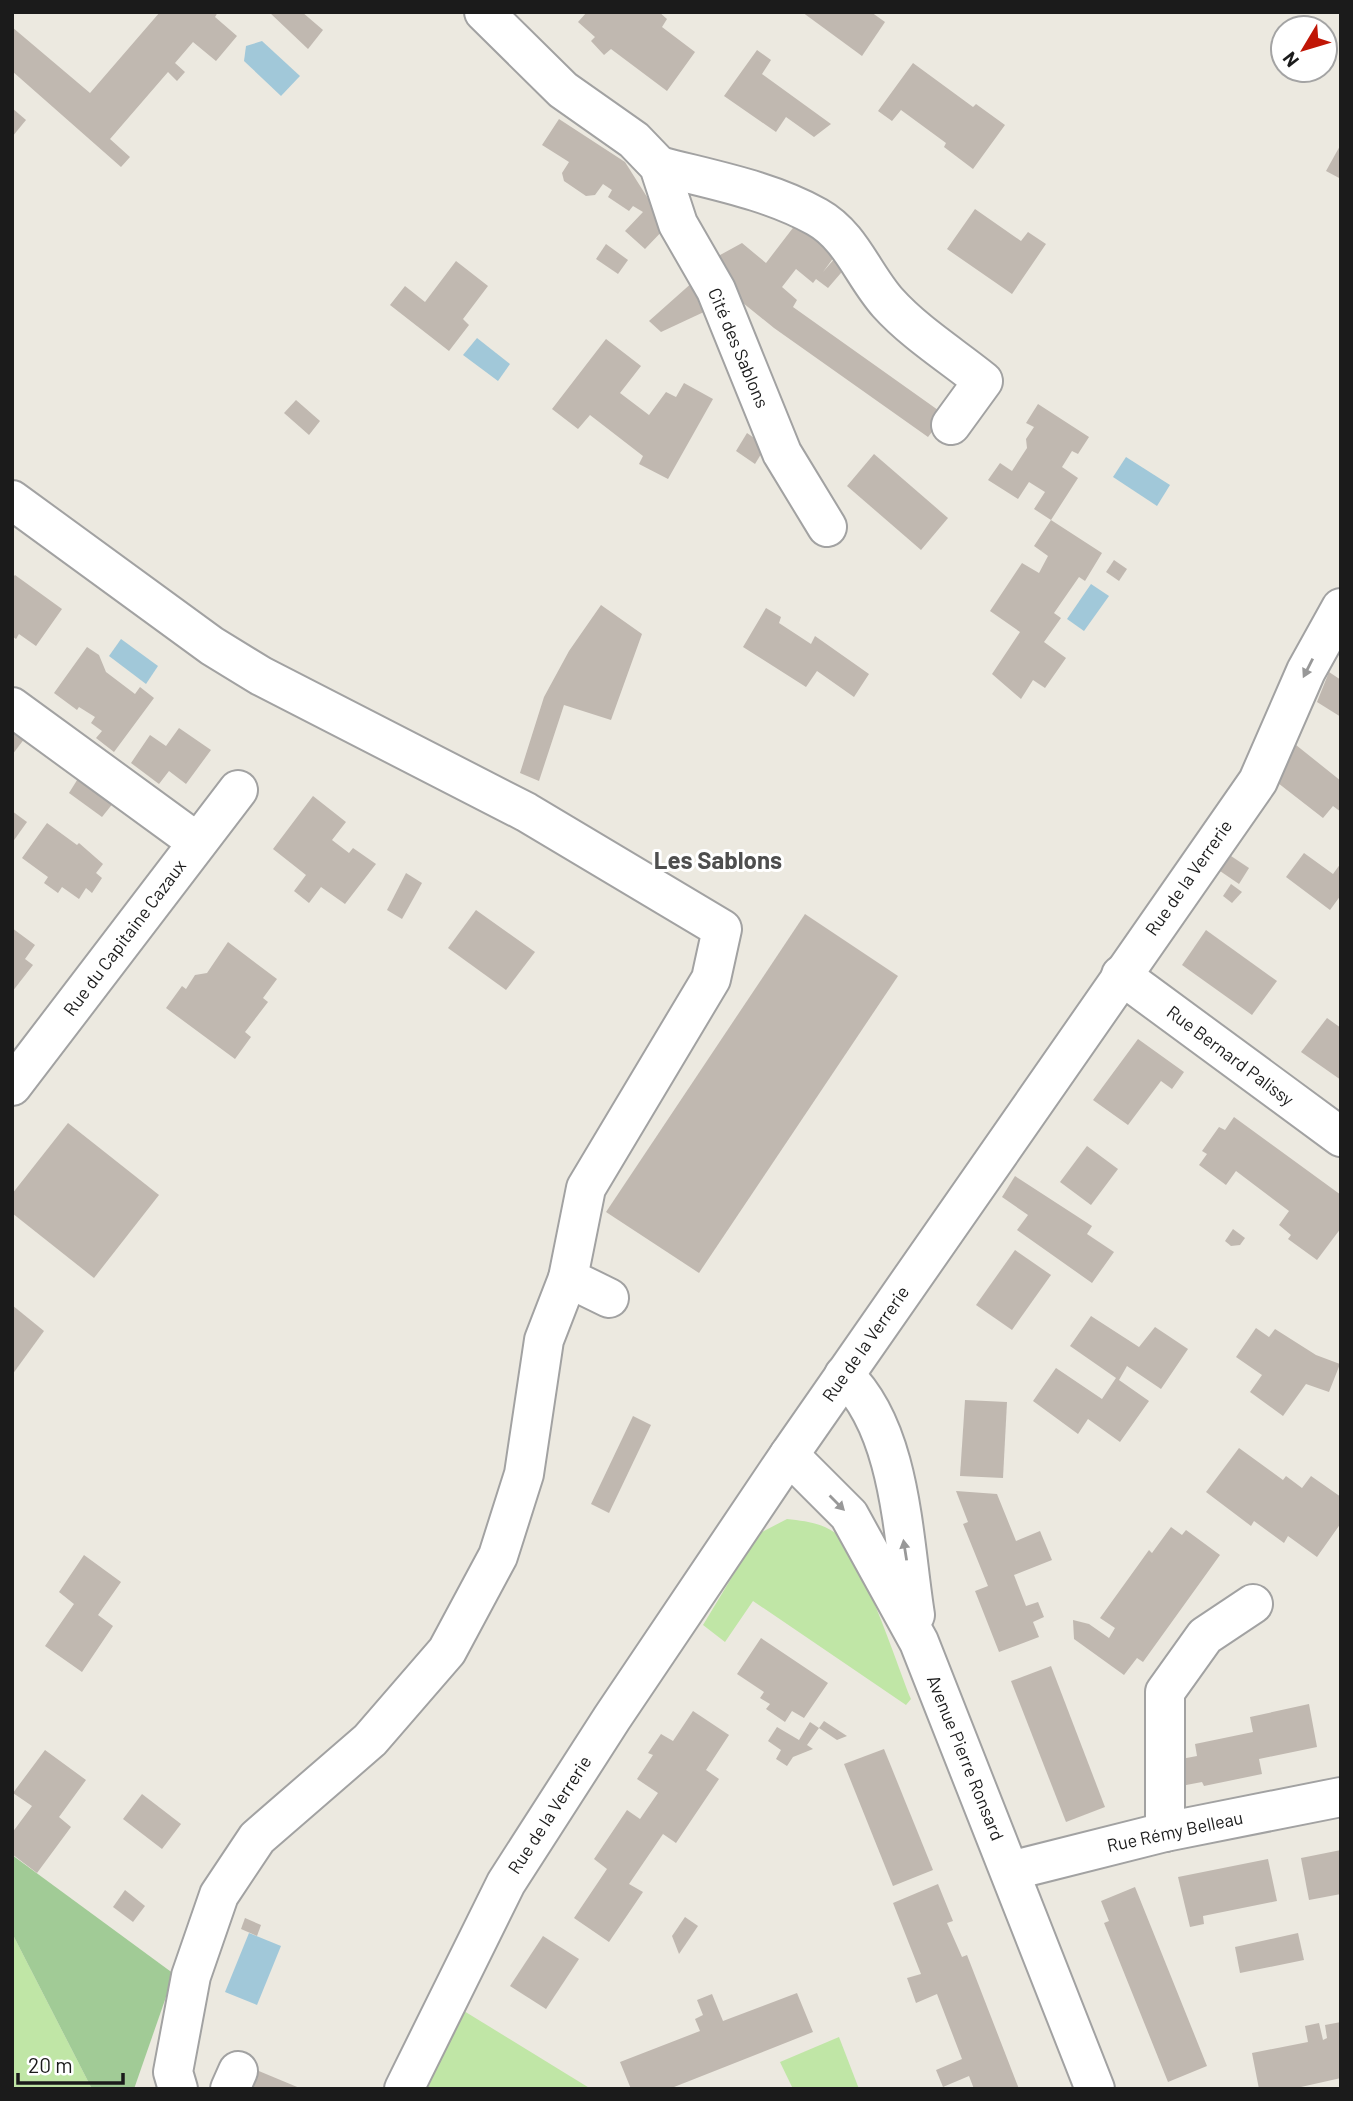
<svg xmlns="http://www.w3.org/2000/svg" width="1353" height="2101" font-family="Barlow,sans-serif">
<rect width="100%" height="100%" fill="#ece9e0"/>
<!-- grass -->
<g fill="#c0e6a6">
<path d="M787,1519C803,1521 819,1522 834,1532C860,1550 897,1665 911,1699L906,1705L753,1601L725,1642L703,1625L758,1534Z"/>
<polygon points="12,1933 92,2089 12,2089"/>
<polygon points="464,2011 591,2089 427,2089"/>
<polygon points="839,2037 859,2089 793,2089 780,2062"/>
</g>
<!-- forest -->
<polygon fill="#a1cb96" points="12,1855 174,1974 134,2089 92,2089 12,1933"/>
<!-- water -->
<g fill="#a1c8d9">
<polygon points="262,41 300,76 281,96 244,61 246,46"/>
<polygon points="477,338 510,364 498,381 463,355"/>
<polygon points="1126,457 1170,485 1157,506 1113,477"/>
<polygon points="1091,584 1109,596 1084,631 1067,619"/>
<polygon points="121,639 158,666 146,684 109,656"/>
<polygon points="249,1933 281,1946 257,2005 225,1992"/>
</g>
<!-- building -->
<g fill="#c0b8b0">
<polygon points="160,12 218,12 215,17 237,36 216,61 193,42 175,63 185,72 177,81 168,72 110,139 130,157 121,167 12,71 12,27 90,93"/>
<polygon points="269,12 302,12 323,30 308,49"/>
<polygon points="587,12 659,12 667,19 662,27 695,52 667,91 611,49 604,55 591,41 595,37 578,22"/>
<polygon points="802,12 871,12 885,22 862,56"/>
<polygon points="757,50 771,60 762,74 831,124 814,137 786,117 776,132 724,96"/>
<polygon points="913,63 973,107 976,104 1005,125 973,169 944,147 946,143 901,110 892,121 878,111"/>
<polygon points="12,108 26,120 12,137"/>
<polygon points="559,119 625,162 666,227 645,249 625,231 643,212 633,206 629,211 608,197 612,190 603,184 595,195 586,196 564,181 562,173 569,162 542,145"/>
<polygon points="1341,144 1341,179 1326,171"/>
<polygon points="975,209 1021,241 1028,232 1046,244 1012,294 947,249"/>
<polygon points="799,220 840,249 823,272 842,250 853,259 828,288 816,279 813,283 796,269 782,287 797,300 793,307 945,415 928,437 774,328 727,290 711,260 742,243 766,263"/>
<polygon points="606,244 628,260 618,274 596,259"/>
<polygon points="456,261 488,286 463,319 469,325 449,351 390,305 405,286 425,302"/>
<polygon points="694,281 706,311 661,332 649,321"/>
<polygon points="606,339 641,366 620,393 649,415 666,392 676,397 684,383 713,399 668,479 639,464 643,456 590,415 578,429 552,409"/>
<polygon points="296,400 320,421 309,435 284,413"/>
<polygon points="1038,404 1089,437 1078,454 1072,451 1062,467 1078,478 1051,520 1102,553 1085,581 1079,577 1054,613 1061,618 1044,642 1066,658 1045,688 1033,680 1021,699 992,674 1020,632 990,611 1022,563 1039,573 1048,556 1034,546 1051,520 1034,509 1045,492 1029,482 1018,499 988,480 1000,463 1012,471 1027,448 1026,439 1034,427 1026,423"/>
<polygon points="747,433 766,446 755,464 736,451"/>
<polygon points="874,454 948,518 921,550 847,486"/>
<polygon points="1114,560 1127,569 1119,581 1106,572"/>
<polygon points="15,575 62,609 36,646 19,634 16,639 12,636 12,578"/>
<polygon points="601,605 642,634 611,720 564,705 539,781 520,773 544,697 569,651"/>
<polygon points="766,608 781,617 779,623 811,644 815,636 869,674 854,697 817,671 806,687 743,647"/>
<polygon points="87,647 99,655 106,672 135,694 140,687 154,698 114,752 96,738 102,731 91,723 95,717 79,707 77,710 54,693"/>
<polygon points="1329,672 1341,680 1341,717 1317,702"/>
<polygon points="179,728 211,750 186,784 169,771 159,784 131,763 150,735 166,746"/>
<polygon points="12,729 25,738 12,755"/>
<polygon points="1296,745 1341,781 1341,812 1333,806 1323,818 1278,783"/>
<polygon points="79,777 114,802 102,817 69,793"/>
<polygon points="313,796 346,822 332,840 349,853 353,848 376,864 345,904 321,887 309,903 294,891 306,875 273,849"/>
<polygon points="12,811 27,822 12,843"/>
<polygon points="47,823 77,845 79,843 103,864 96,873 102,878 92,893 86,888 79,899 62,887 58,893 44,883 48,877 22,858"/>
<polygon points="1304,853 1333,874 1341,863 1341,895 1330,910 1286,877"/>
<polygon points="1231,856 1249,868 1239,884 1220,871"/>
<polygon points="406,873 422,883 402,919 387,910"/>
<polygon points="1231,884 1242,892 1232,903 1223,896"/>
<polygon points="476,910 535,952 506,990 448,948"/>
<polygon points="805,914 898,976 699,1273 606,1212"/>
<polygon points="12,928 35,945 25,959 33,965 12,992"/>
<polygon points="1206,930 1277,981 1252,1015 1182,965"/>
<polygon points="228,942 277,979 263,998 268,1002 245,1032 251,1037 235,1059 166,1008 182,986 186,989 195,975 207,973"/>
<polygon points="1327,1018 1341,1028 1341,1080 1301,1052"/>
<polygon points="1138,1039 1184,1072 1172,1089 1161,1081 1128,1125 1093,1100"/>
<polygon points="1234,1117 1341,1195 1341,1228 1317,1260 1288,1239 1291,1235 1279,1225 1289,1211 1236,1171 1226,1185 1199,1165 1207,1154 1202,1151 1219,1127 1225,1130"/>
<polygon points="68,1123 159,1195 94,1278 12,1213 12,1194"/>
<polygon points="1087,1146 1118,1169 1091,1205 1060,1182"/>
<polygon points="1015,1176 1092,1226 1087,1234 1114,1252 1092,1283 1017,1230 1028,1215 1002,1197"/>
<polygon points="1233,1229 1245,1238 1240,1245 1231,1246 1225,1241"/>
<polygon points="1015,1250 1051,1275 1012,1330 976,1305"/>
<polygon points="12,1305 44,1331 12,1375"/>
<polygon points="1091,1316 1139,1347 1155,1327 1188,1349 1161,1389 1127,1366 1119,1380 1149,1401 1120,1442 1088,1419 1078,1434 1033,1401 1056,1368 1102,1399 1116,1378 1070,1346"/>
<polygon points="1256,1328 1269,1337 1275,1329 1316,1355 1340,1364 1329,1392 1306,1384 1283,1416 1250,1392 1262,1375 1236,1357"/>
<polygon points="965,1400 1007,1402 1003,1478 960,1476"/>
<polygon points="633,1416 651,1425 609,1513 591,1504"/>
<polygon points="1239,1448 1283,1480 1286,1476 1302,1488 1311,1476 1341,1497 1341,1523 1317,1557 1288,1536 1284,1543 1254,1521 1251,1526 1206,1492"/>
<polygon points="956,1491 997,1494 1016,1541 1040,1531 1052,1560 1014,1575 1026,1606 1038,1602 1044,1617 1033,1622 1039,1637 999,1652 975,1591 988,1586 963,1524 968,1522"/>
<polygon points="1171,1527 1182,1535 1186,1530 1220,1555 1143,1662 1137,1658 1124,1675 1074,1639 1073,1620 1089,1624 1109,1638 1115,1628 1100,1618 1149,1550 1152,1553"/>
<polygon points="84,1555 121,1582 98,1615 113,1626 82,1672 45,1646 74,1604 59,1592"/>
<polygon points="761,1638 828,1683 804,1718 792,1711 785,1722 766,1709 770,1704 760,1698 764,1692 737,1674"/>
<polygon points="1051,1666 1105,1807 1066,1822 1011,1681"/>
<polygon points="1309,1704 1317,1747 1259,1759 1262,1774 1204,1786 1202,1782 1181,1786 1181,1759 1197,1756 1195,1744 1253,1732 1250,1717"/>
<polygon points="693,1711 729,1735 706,1770 719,1779 676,1843 663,1834 629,1884 643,1892 609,1942 574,1918 607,1869 594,1859 627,1810 640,1819 658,1793 637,1779 653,1755 648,1753 661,1734 673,1741"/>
<polygon points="824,1721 847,1736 837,1740 819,1728"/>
<polygon points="810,1722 819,1728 807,1745 813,1749 793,1757 787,1766 776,1759 781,1750 768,1741 777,1727 799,1740"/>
<polygon points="884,1749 933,1870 893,1886 844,1764"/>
<polygon points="45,1750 86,1780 59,1817 71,1827 37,1873 12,1854 12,1833 32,1806 13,1793"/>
<polygon points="142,1794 181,1824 162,1849 123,1819"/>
<polygon points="1341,1850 1341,1894 1309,1900 1301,1858"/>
<polygon points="1268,1859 1277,1901 1203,1916 1204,1924 1190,1927 1178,1877"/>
<polygon points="938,1884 953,1921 947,1923 962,1957 967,1955 1019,2089 974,2089 969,2076 943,2087 936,2070 962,2059 937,1994 916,2003 907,1978 921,1974 893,1903"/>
<polygon points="1135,1887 1207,2066 1168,2082 1104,1923 1109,1921 1101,1901"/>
<polygon points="125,1890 145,1906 133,1922 113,1907"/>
<polygon points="685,1917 698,1926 679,1954 672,1936"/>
<polygon points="245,1918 261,1925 257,1936 241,1929"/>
<polygon points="1298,1933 1304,1960 1240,1973 1235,1947"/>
<polygon points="543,1936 579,1959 546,2009 510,1986"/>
<polygon points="797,1993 813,2032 669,2089 631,2089 620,2062 700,2031 695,2019 703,2015 697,2000 712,1994 723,2021"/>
<polygon points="1341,2022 1341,2078 1292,2089 1259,2089 1252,2053 1308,2042 1305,2026 1319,2023 1323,2040 1327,2038 1325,2025"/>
<polygon points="254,2069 302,2089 245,2089"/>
</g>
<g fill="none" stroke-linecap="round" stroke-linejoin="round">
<defs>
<g id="minor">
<polyline points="484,12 563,90 634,140 659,166 678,224 716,290 782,453 827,527"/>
<path d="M659,166C712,180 769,190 817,217C851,236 863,275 888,303C914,332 952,356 983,381L951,425"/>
<polyline points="12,500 212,646 261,676 526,812 722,929 711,979 586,1188 568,1278 609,1298"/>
<polyline points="12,707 197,842"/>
<polyline points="1121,975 1341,1137"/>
<polyline points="12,1086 238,790"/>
<path d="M844,1375C902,1430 903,1540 915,1615"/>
<polyline points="789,1455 849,1515 919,1642 1095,2089"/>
<polyline points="1165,1832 1165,1692 1205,1636 1253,1604"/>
<polyline points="1010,1871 1165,1832 1341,1797"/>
<polyline points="178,2089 173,2072 191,1976 219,1895 257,1838 370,1740 447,1651 498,1556 524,1474 544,1340 568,1278"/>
<polyline points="230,2089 238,2071"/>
<polyline points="404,2089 506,1883 612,1718 789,1455 1258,781 1306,671 1341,608"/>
</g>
</defs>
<!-- minor casing -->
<use href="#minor" stroke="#a2a2a2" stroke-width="42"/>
<!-- minor -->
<use href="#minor" stroke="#fff" stroke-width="38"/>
</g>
<!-- one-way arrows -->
<defs><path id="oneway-solid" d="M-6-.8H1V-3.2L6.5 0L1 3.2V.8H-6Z" transform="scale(1.75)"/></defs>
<g fill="#989898">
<use href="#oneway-solid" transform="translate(1308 668) rotate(117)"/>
<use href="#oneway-solid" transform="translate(837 1503) rotate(45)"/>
<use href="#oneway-solid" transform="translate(905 1550) rotate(-99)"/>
</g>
<g text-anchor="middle" stroke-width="6" stroke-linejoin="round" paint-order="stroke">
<!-- street labels -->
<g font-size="18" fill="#1b1b1b" stroke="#fff">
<text transform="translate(738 348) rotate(67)" y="6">Cité des Sablons</text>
<text transform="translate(1189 878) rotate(-55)" y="6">Rue de la Verrerie</text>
<text transform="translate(125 938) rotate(-53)" y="6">Rue du Capitaine Cazaux</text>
<text transform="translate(1230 1056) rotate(37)" y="6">Rue Bernard Palissy</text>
<text transform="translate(866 1344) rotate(-55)" y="6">Rue de la Verrerie</text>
<text transform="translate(965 1758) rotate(68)" y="6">Avenue Pierre Ronsard</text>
<text transform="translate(550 1815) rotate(-57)" y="6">Rue de la Verrerie</text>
<text transform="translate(1175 1832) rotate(-12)" y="6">Rue Rémy Belleau</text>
</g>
<!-- district labels -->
<g font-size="24" font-weight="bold" fill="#4e4e4e" stroke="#fff">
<text x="718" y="869">Les Sablons</text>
</g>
</g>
<!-- border -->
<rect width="1353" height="2101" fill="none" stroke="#1b1b1b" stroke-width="28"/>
<!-- north arrow -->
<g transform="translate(1304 49) rotate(232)"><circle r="33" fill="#ffffff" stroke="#a4a4a4" stroke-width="2"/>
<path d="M0-5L12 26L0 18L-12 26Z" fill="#c01606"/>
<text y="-10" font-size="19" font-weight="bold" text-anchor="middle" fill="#1b1b1b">N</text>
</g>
<!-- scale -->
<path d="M18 2073v10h105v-10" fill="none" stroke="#1b1b1b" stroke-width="3.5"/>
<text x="28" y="2073" font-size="21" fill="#1b1b1b" stroke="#ffffff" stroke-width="5" paint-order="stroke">20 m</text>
</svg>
